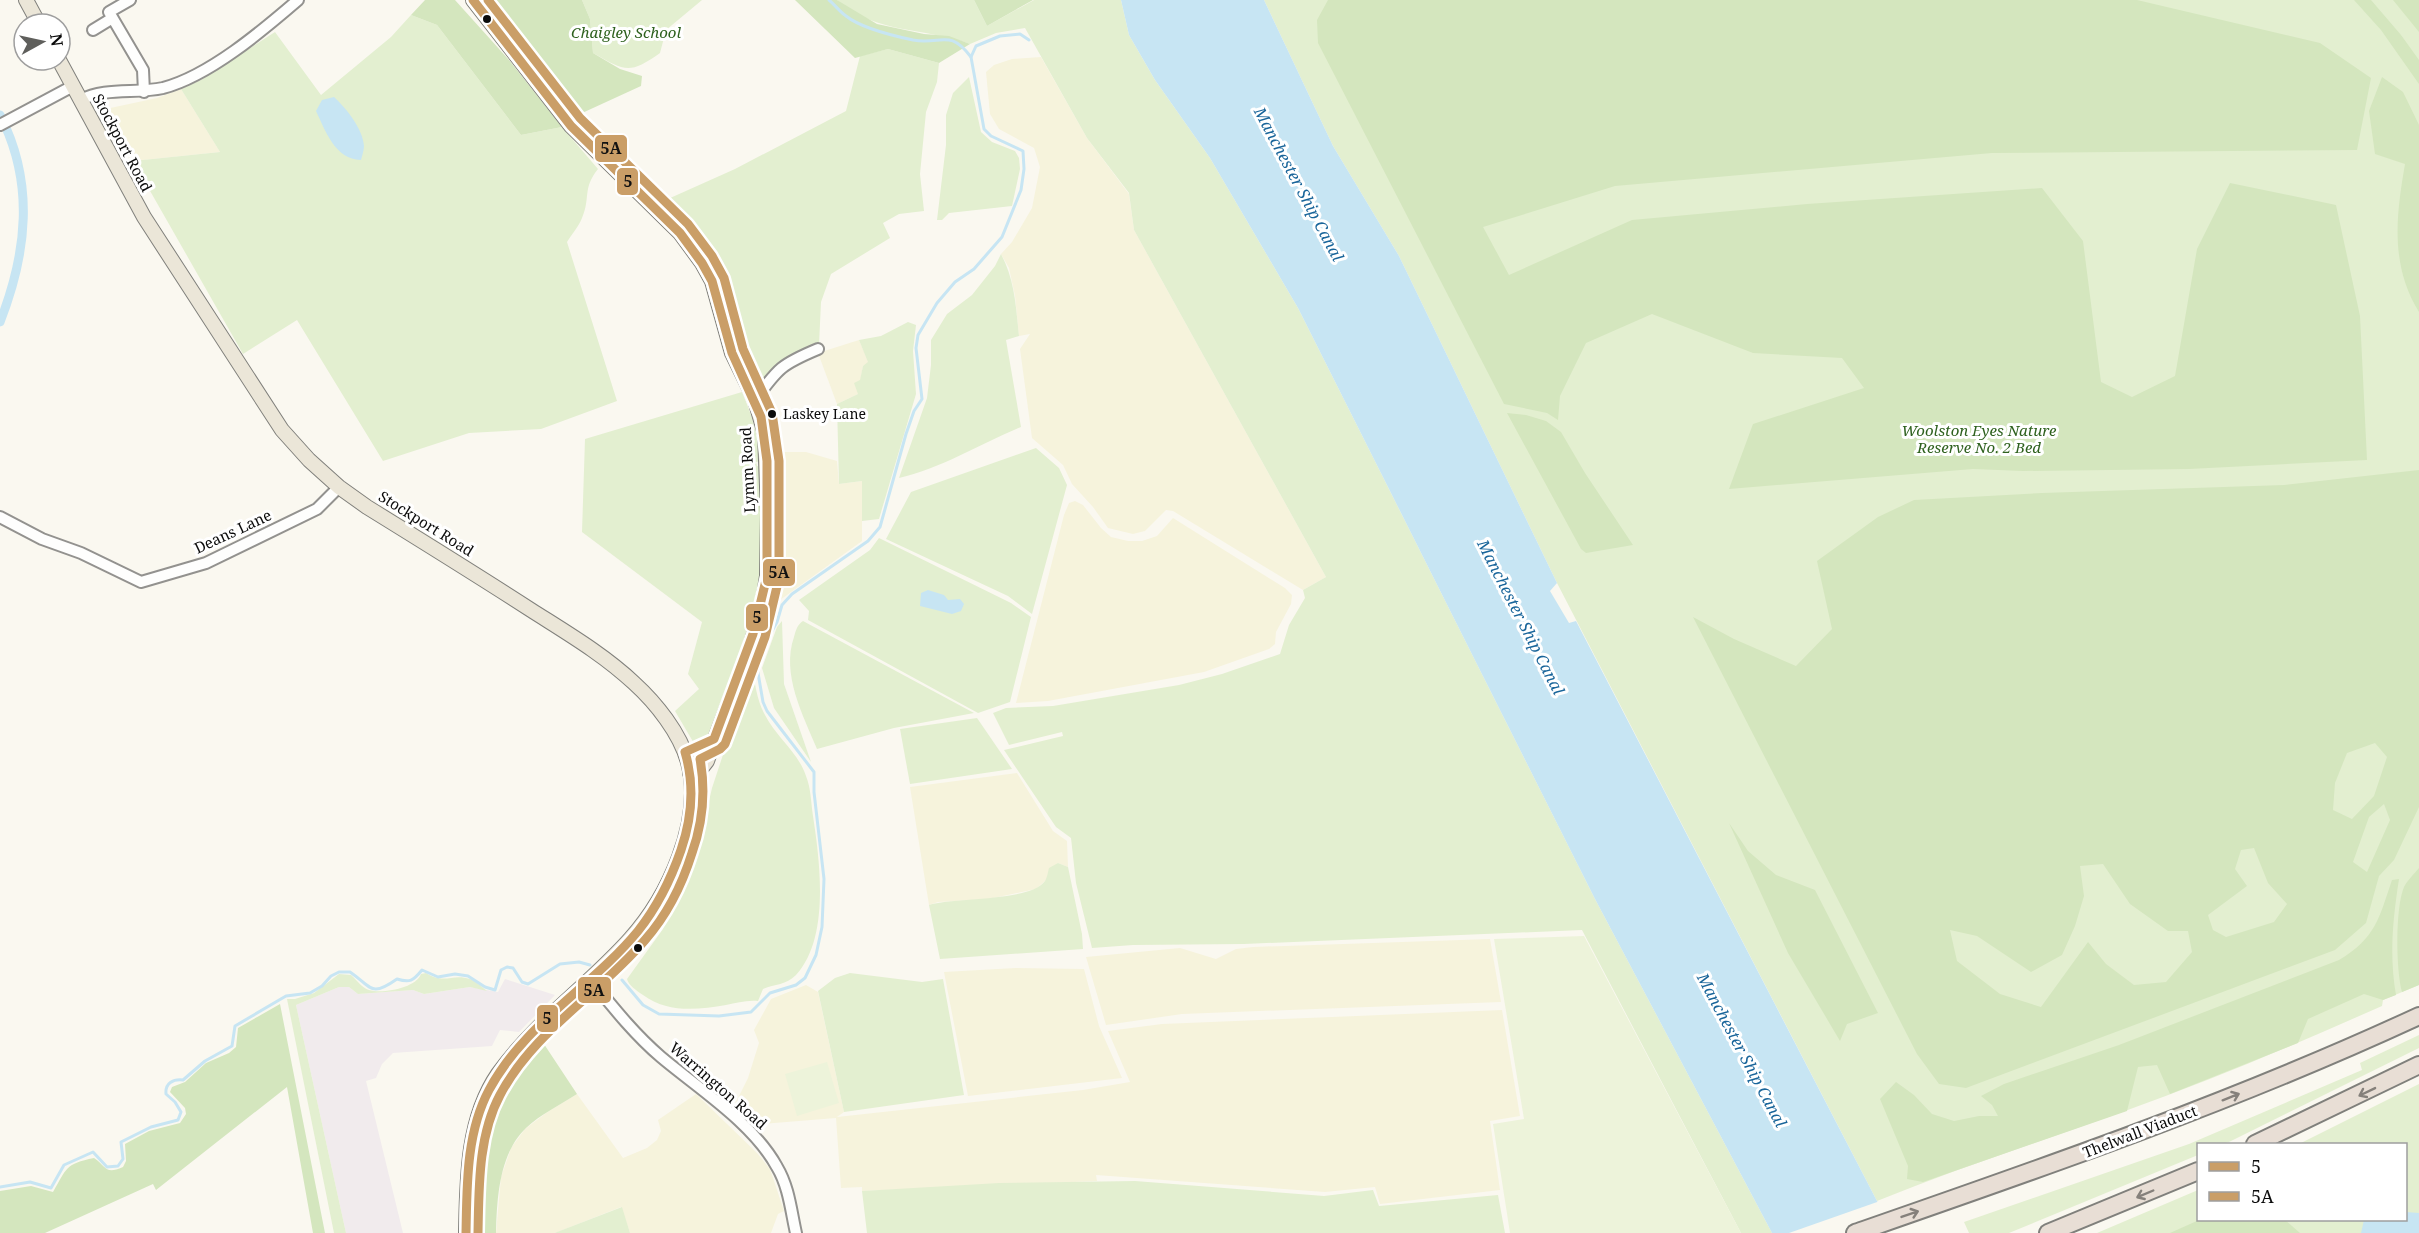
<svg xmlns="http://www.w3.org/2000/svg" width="2419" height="1233" font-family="'Noto Serif',serif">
<rect width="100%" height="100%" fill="#faf8f0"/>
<!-- industrial -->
<polygon fill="#f1ebed" points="505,979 555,995 519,1032 500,1030 492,1046 393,1053 382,1064 376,1078 366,1081 403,1233 346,1233 296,1005 339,987 349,987 358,994 413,990 424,994 470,987 498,992"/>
<!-- farmland -->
<g fill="#f6f3dc">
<polygon points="1041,57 1087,138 1129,194 1134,230 1326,577 1303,590 1173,511 1166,510 1145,531 1133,534 1108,528 1093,507 1072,484 1063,465 1032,438 1020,349 1030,334 1019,336 1015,296 1009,268 1001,254 1012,242 1032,208 1040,167 1034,148 999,129 990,114 986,72 994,65 1012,59"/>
<polygon points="181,89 220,152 133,161 101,110 157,98"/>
<polygon points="859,340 869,363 863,366 858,394 837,404 818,353"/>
<polygon points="774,452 806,452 837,461 839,484 862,481 862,541 780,600 772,596"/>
<polygon points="1075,501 1083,505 1101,528 1111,537 1128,541 1142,541 1157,536 1173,518 1285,588 1292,595 1291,604 1276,632 1275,644 1269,649 1204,672 1048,701 1016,703 1064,515 1069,503"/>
<polygon points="1017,773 1053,831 1067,841 1068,867 1058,863 1045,881 1036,889 989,899 938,902 929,905 910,787"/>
<polygon points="1490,939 1501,1002 1182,1014 1106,1025 1086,957 1180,948 1216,959 1236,949 1253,947"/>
<polygon points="1016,968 1084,969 1099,1026 1122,1078 968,1096 944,972"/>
<polygon points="806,985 818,992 844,1112 837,1117 1083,1090 1130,1082 1108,1031 1162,1024 1502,1010 1520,1116 1490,1121 1500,1190 1380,1204 1375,1187 1325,1192 1096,1175 1097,1181 862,1191 862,1187 841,1188 836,1118 751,1125 734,1106 748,1078 759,1043 754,1030 771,999"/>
<polygon points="577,1094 623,1158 647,1148 657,1140 661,1131 658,1120 696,1094 757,1153 770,1169 784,1211 778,1214 771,1233 630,1233 621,1207 555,1233 496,1233 501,1177 511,1148 525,1129 546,1113"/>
</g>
<!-- green -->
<g fill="#e3efd0">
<path d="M582,0H702L666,30L660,53C629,75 625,71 593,53L590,19Z"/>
<path d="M837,0H974L987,26L1034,0H1121L1129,35L1155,80L1210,158L1298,308L1595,899L1772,1233H1741L1582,930L1244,944L1133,945L1092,948L1076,883L1071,838L1056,827L1004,750L1063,736L1062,732L1009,745L993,713L1006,708L1053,706L1179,685L1222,674L1280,654L1289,625L1305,598L1303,590L1326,577L1134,230L1129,193L1087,138L1025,28L996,33L970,44C925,27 877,35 837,0Z"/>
<path d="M1264,0H2419V985L2383,1000L2382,1006C2298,1043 2213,1080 2125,1111C2042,1141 1958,1168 1877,1201L1557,583L1399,256L1333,146Z"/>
<path d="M411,15L437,25L521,135L562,127L598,169C582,189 591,197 582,218C579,226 572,234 567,242L617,401L541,429L469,433L383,461L297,320L243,354L133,161L220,152L181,89L201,80L275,32L321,95L391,37Z"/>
<polygon points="888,49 939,63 937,82 926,112 920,174 924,211 899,214 883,223 890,238 831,274 821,302 819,345 763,383 753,385 738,350 719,278 703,254 659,203 735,169 846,111 860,56"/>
<polygon points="969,77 981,132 992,142 1015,151 1019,158 1020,169 1012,206 949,213 942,220 937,220 946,145 946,115 953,93"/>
<path d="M1001,254C1015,280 1016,308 1019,336L1006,340L1021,427C980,444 942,468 899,478L927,398L931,365V340L947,314L972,295L995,266Z"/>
<polygon points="908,322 916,325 913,351 916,394 879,519 862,521 862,481 839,484 837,404 858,394 854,383 860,380 863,366 868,362 859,340 881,336"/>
<path d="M742,392C752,415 758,436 761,461L756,462L757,466L761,467L762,525L759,592L750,626L709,740L695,745L675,711L699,689L688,674L702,622L582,532L585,439Z"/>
<polygon points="1036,448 1059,468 1067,485 1032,614 1008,596 886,539 911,492"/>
<polygon points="879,538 1011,603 1031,617 1010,702 978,713 808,620 809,611 799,600 870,550"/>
<polygon points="782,621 784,684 811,762 774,708 762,668 777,627"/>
<path d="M803,621L974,713L894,728L817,749C803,715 781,674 794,637C796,630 797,625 803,621Z"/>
<path d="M752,667C755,683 757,701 765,715C776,737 798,752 806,776C811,788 811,803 813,816C820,862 830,938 796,975C786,985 775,984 763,989L758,1001C746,1000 737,1003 726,1005C697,1010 667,1013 643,995C636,990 629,986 627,979L663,929L698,848L712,788Z"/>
<polygon points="977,718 1012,769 910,784 900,729"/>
<path d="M1058,863L1068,867L1082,934L1083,949L940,959L929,905C954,897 1030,902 1045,881C1047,878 1048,872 1049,868Z"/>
<path d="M426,973C445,985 452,973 470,979C476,981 482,987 487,991L470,987L424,994L413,990L358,994L349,987H339L296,1005L346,1233H334L287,999H295L314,993L339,974L351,975C357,980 362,988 369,990C383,994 416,988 421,974Z"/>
<polygon points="850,973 922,982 943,979 964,1095 844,1112 818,991 835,978"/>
<polygon points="2419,1035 2419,1048 2229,1142 2222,1144 2198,1144 2198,1155 2009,1233 1969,1233 1964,1222 2189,1144 2362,1070 2360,1063"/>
<polygon points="2419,1084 2419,1233 2097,1233 2198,1190 2198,1220 2406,1220 2406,1144 2299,1144"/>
<polygon points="1135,1181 1324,1196 1373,1190 1379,1206 1498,1195 1505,1233 867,1233 862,1191 999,1183"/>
<polygon points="622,1207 630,1233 555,1233 557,1232"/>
</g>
<!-- forest -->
<g fill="#d4e6be" fill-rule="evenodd">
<polygon points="425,0 455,0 509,60 562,127 521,135 437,25 411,15"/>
<polygon points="483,0 582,0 590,19 593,53 620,69 642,76 641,86 580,114"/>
<polygon points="795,0 837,0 877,24 924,34 949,36 970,44 939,63 888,49 855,58"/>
<polygon points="974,0 1033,0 987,26"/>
<polygon points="1328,0 2137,0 2320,43 2371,78 2357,150 1992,153 1615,186 1483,227 1509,275 1632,220 1807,204 2042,188 2083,241 2101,382 2132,397 2175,376 2197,249 2230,183 2336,205 2360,316 2367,460 2189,469 2023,471 1973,469 1729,489 1753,424 1864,388 1842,358 1753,353 1652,314 1586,343 1560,396 1558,420 1547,413 1504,404 1318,43 1317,20"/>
<polygon points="2354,0 2371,0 2401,35 2419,60 2419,84 2381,30"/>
<polygon points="2393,0 2419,0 2419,32"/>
<path d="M2382,77L2403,92L2419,125V312C2390,265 2396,216 2405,164L2375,154L2369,111Z"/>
<polygon points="1507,413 1526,415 1546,421 1561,432 1585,473 1633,545 1586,553 1581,549"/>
<path d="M2419,470V807L2394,860L2379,876L2366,923L2335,950L1966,1088L1939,1084L1917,1054L1693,617L1734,639L1796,666L1832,629L1817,561L1878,517L1914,500L2042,493L2284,485ZM2375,743L2387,757L2374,796L2352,819L2333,810L2335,783L2347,753ZM2384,804L2390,820L2367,872L2353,862L2369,817ZM2254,848L2268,883L2287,904L2274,922L2226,937L2213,930L2208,915L2247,886L2235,869L2241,850ZM2103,864L2130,904L2168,931H2188L2192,952L2166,982L2134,985L2106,964L2088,942L2041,1007L2000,994L1957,961L1950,930L1977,936L2031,972L2062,955L2075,926L2084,896L2080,866Z"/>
<polygon points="1729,823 1748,851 1776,875 1815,890 1878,1013 1847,1024 1840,1041 1788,953"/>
<path d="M2419,868V985L2402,992C2396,970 2395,908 2404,887C2407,881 2414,874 2419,868Z"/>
<path d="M2399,879C2393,918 2389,956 2396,995L2383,1000L2364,994L2308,1019L2298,1043L2170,1094L2157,1065L2138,1067L2127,1111L1923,1182L1907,1179L1908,1166L1880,1099L1896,1082L1914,1095L1932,1114L1954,1121L1979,1116H1998L1992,1105L1981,1096L2004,1084L2119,1045L2339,960C2376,938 2379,918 2392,880Z"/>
<path d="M280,1004L325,1233H313L287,1087L156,1190L153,1184L45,1233H0V1191L31,1186L53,1192C67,1168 65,1164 94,1158C107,1167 105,1175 123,1167L126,1161L125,1144L149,1131L180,1123L186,1114L185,1108L170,1092L172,1087L185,1082L206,1063L229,1053L236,1047L238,1028Z"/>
<path d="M540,1038L577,1094C560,1105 541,1114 526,1128C499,1154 497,1198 496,1233H476C475,1142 482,1109 540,1038Z"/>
<polygon points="2199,1220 2285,1220 2300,1233 2170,1233"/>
</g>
<!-- pitch -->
<g fill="#edf3da">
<polygon points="1584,936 1741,1233 1510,1233 1493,1124 1524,1119 1494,939"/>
<polygon points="827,1062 839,1103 797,1116 785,1074"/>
</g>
<!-- water -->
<g fill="#c7e5f3">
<polygon points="1121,0 1264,0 1333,146 1399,256 1557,583 1550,591 1569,623 1576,621 1877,1201 1896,1233 1772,1233 1595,899 1298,308 1210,158 1155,80 1129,35"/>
<path d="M334,97C346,108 363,129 364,146C364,150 362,156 361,160C335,159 326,132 316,111L322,100Z"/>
<polygon points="928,590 944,595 948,600 960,599 964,604 961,611 952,614 920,606 921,593"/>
<polygon points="2406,1212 2419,1213 2419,1233 2361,1233 2364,1220 2406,1220"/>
</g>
<!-- pier -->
<polygon fill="#faf8f0" points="1880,1201 1899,1233 1789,1233"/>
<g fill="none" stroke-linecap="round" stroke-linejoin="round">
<!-- stream -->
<g stroke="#c7e5f3" stroke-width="3">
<path d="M829,0C835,5 840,12 846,16C861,28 894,36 913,40C942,45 949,28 971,57"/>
<polyline points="622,980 643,1005 659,1014 719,1016 751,1012 770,993 796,985 805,978 816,955 822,927 824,879 814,792 814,772 767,711 763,702 757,667 762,649 777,622 782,605 792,594 868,541 880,527 906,434 914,411 922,399 916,348 918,335 937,303 955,282 974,269 1002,237 1021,190 1024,169 1023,151 991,136 984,129 971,57 976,46 1000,36 1020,34 1029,40"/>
<path d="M0,1187L30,1182L51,1188L64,1165L93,1152L107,1167L118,1166L123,1159L121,1142L151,1127L178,1120L181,1112L175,1102L166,1094C165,1083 173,1079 183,1080L205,1061L232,1046L235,1026L286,996L310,993L322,986L331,976L339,972H350C372,987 370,998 397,979C410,983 413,981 422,970L438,977L455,974L468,976L485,987L495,990L501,970L507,967L513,968L522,982L528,984L560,964L579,962L590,965"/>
</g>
<!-- canal -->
<path stroke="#c7e5f3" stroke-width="9" d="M0,115C35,183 27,253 0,322"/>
<defs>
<g id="minor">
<polyline points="130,0 109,12 143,70 144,92"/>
<polyline points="93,30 111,19"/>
<path d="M81,100C105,87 136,94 163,88C209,76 262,31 298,0"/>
<polyline points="0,125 73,86"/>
<path d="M755,400C778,368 782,364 818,349"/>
<polyline points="0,517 42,539 81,553 141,582 206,563 317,509 339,487"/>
<path d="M590,979C612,1006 634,1034 661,1057C699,1089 753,1123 777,1167C789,1187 791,1211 796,1233"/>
</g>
<g id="major">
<polyline points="26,0 39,24"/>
<path d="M473,0L571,126L680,233L702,263L712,281L732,353L755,400L765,434L768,513L767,576C759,640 728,700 707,761L700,770L690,773"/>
<path d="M59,60L144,217L282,430L309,460L339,487L367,507C422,541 477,575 531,610C567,633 603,654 634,683C656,703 680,733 688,762C704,820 668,897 630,939C588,986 535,1022 498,1074C467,1119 467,1180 466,1233"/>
</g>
<g id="highway">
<polyline points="2255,1144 2419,1065"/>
<path d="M1855,1233C2045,1167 2236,1101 2419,1016"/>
<polyline points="2048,1233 2198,1171"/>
</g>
</defs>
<!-- minor casing -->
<use href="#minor" stroke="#93928f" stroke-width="14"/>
<!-- major casing -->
<use href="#major" stroke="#80807c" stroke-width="16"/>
<!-- highway casing -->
<use href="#highway" stroke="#80807c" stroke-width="20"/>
<!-- minor -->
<use href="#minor" stroke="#fefefd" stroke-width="10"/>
<!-- major -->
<use href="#major" stroke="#ebe6d8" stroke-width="14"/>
<!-- highway -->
<use href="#highway" stroke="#e8ded5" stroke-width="16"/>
<defs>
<path id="bus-1" d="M466,1233C467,1186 466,1133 489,1090C524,1024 592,987 638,931C657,907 671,879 681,850C692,818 695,786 685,752L714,739L753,634L767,576V461L761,417L732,353L712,281L702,263L680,233L571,126L473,0"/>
<path id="bus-2" d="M478,1233C479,1188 478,1136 500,1095C534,1031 599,994 645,940C667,915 682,885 692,853C703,822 706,792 700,759L720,749L725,744L765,637L779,578V461L772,413L743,349L724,278L712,256L688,224L580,118L488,0"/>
</defs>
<!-- bus-1 casing -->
<use href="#bus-1" stroke="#fff" stroke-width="14"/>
<!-- bus-2 casing -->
<use href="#bus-2" stroke="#fff" stroke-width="14"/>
<!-- bus-1 -->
<use href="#bus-1" stroke="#ca9e67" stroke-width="9"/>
<!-- bus-2 -->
<use href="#bus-2" stroke="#ca9e67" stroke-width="9"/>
</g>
<!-- one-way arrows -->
<defs><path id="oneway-shaft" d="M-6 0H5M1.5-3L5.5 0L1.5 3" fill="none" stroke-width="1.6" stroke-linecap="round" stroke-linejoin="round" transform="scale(1.5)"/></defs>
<g stroke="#85807b">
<use href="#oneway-shaft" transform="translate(2367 1092) rotate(154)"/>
<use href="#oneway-shaft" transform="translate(2231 1097) rotate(-22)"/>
<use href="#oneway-shaft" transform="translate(2145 1194) rotate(157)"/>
<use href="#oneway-shaft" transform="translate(1910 1214) rotate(-19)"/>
</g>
<!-- markers -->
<g fill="#0c0c0c" stroke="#fff" stroke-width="2">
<circle cx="487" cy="19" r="5"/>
<circle cx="772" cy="414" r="5"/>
<circle cx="638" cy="948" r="5"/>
</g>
<g text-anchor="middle" stroke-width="6" stroke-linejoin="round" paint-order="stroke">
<!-- bus labels -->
<g font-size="14" fill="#0c0c0c" stroke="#fff" text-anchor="start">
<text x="783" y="419">Laskey Lane</text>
</g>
<!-- park labels -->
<g font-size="15" font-style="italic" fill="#2e611e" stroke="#fff">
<text x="626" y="38">Chaigley School</text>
<text x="1979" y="436">Woolston Eyes Nature<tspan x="1979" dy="17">Reserve No. 2 Bed</tspan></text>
</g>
<!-- street labels -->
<g font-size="15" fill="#0c0c0c" stroke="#fff">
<text transform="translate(122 143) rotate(62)" y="5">Stockport Road</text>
<text transform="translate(748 470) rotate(-93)" y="5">Lymm Road</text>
<text transform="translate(426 524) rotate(32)" y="5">Stockport Road</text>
<text transform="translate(233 532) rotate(-25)" y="5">Deans Lane</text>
<text transform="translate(718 1086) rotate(41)" y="5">Warrington Road</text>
<text transform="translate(2140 1132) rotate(-21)" y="5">Thelwall Viaduct</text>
</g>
<!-- water labels -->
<g font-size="16" font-style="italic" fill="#19659a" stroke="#fff">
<text transform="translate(1299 184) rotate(62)" y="6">Manchester Ship Canal</text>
<text transform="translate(1521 617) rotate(63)" y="6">Manchester Ship Canal</text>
<text transform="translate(1742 1050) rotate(62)" y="6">Manchester Ship Canal</text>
</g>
</g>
<g stroke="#fff" stroke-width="2">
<rect x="594" y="134" width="34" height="29" rx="6" fill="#ca9e67"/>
<rect x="616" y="167" width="23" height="29" rx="6" fill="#ca9e67"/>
<rect x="762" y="558" width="34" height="29" rx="6" fill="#ca9e67"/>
<rect x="745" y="603" width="24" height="29" rx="6" fill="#ca9e67"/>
<rect x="577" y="976" width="35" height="28" rx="6" fill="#ca9e67"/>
<rect x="536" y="1004" width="23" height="29" rx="6" fill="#ca9e67"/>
</g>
<g font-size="16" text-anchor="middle" font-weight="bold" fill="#111">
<text x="611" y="154">5A</text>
<text x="628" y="187">5</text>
<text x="779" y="578">5A</text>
<text x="757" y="623">5</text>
<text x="594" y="996">5A</text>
<text x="547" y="1024">5</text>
</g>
<!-- legend -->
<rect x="2197" y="1143" width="210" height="78" fill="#ffffff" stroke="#9e9e9e" stroke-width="1.5"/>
<rect x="2209" y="1162" width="30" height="9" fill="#ca9e67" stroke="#9e9e9e" stroke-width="1.5"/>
<text x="2251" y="1173" font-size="18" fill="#0c0c0c">5</text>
<rect x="2209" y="1192" width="30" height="9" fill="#ca9e67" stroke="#9e9e9e" stroke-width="1.5"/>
<text x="2251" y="1203" font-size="18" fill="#0c0c0c">5A</text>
<!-- north arrow -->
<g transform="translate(42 42) rotate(82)"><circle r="28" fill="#ffffff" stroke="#9e9e9e" stroke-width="1.5"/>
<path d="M0-4.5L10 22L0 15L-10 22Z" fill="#5f5f5c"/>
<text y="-9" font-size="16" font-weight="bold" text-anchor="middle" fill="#0c0c0c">N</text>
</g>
</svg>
